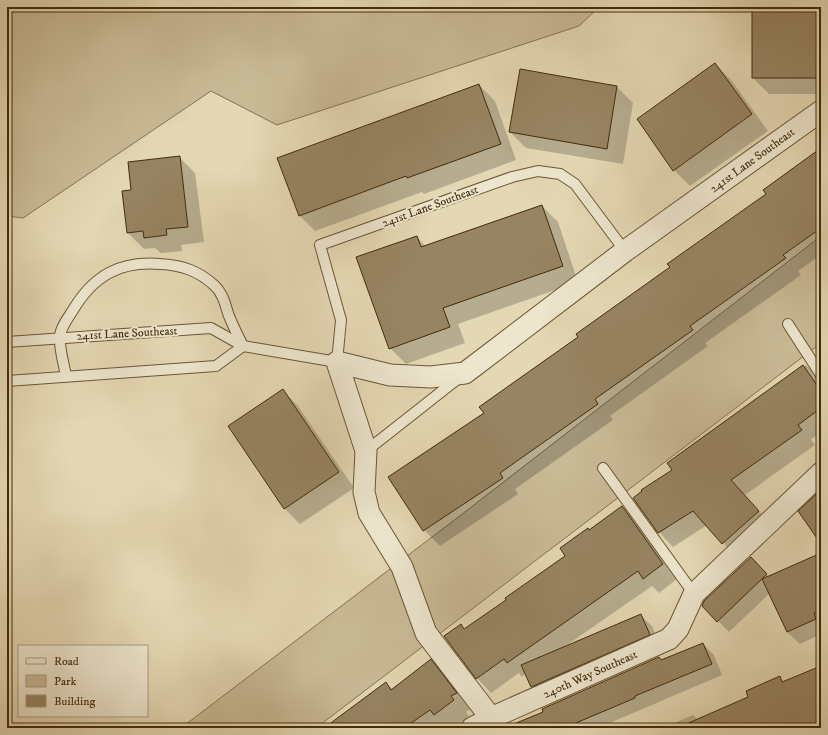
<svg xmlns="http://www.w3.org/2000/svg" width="828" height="735" font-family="'IM FELL DW Pica',serif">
<rect width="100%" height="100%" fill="#e4d7b3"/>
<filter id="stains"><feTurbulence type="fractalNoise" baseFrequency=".005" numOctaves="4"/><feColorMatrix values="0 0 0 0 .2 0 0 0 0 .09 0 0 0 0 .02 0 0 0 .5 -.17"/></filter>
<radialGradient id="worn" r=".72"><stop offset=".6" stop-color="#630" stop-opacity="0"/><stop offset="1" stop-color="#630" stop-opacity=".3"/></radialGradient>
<!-- green -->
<g fill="#c9ba96" stroke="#867250">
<polygon points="7,7 599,7 579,26 277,125 211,91 23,218 7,216"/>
<polygon points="821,236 821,343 316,728 181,728 461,515"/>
</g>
<!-- shadow -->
<g fill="#0003">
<polygon points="753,7 821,7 821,94 769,94 753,78"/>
<polygon points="715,64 731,80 768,131 690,186 674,170 638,120"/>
<polygon points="521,70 617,87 633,103 623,164 526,148 510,132"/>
<polygon points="479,85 495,101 516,160 424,194 422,192 315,231 299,215"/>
<polygon points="821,150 821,255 798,271 801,275 705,343 708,346 610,416 613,420 515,489 518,494 440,546 424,530 485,414 580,337 767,194"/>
<polygon points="179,157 195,173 204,242 181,245 182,251 161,253 155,248 144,249 128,233 123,192 133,191"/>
<polygon points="542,206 558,222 578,282 458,324 465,343 406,364 390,348 417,237 426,247"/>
<polygon points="821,354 821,361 818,356"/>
<polygon points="806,365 821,380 821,433 811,439 815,445 745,495 772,526 737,558 707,525 673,547 659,532 673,470 668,463"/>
<polygon points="282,390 298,406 354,488 300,524 284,508"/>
<polygon points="622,507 637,522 677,579 659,593 652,586 564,647 641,616 652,626 660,646 543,697 532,686 526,673 522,677 519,673 491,693 477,678 461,625 465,630 567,556 590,532"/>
<polygon points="821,554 821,634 800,644 787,632 770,593 729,632 703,606 751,558 769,577"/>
<polygon points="703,644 714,655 722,675 598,728 510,728"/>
<polygon points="431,661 446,676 471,709 466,712 469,716 453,728 448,728 446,725 442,728 326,728 386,683 393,690"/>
<polygon points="821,667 821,728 663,728 693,715 698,720 750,698 780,678 784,682"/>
</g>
<!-- building -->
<g fill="#978462" stroke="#442b0a">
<rect x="752" y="7" width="65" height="71"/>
<polygon points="715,63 752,114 673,171 637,119"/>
<polygon points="520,69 617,86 607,149 509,132"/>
<polygon points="479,84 501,144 407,178 406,176 299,216 277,158"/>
<polygon points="821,148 821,228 783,255 786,258 690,326 693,330 595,399 598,404 500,473 503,478 423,531 388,477 484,413 479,407 578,337 576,334 670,267 667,264 766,194 763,190"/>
<polygon points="180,156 188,227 166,229 167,235 144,238 143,231 127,233 122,191 131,190 128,162"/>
<polygon points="542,205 563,266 443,308 450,327 389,349 356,257 417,236 421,247"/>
<polygon points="803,365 821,391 821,408 798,425 802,430 731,480 759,511 722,544 693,511 658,533 633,498 642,491 641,490 672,470 667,463"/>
<polygon points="283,389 339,472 284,509 228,426"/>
<polygon points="821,490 821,544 798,511"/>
<polygon points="622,506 663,564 643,579 638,571 507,663 504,659 476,679 444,636 461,624 464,629 506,600 505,598 565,556 560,548 588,528 589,530"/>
<polygon points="821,553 821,610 814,613 816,619 787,632 762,579"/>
<polygon points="751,557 767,574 717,622 702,606 704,601"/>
<polygon points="641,614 650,635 531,687 521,665"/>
<polygon points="703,643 712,664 635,696 635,698 564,728 504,728 543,712 542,709 659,657 661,660"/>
<polygon points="431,659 457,693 451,696 454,700 434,715 430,710 404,728 324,728 386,682 391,690"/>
<polygon points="821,666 821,728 677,728 748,697 746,691 780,676 782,682"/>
</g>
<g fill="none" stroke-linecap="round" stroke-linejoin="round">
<defs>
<g id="service">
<polyline points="788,324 821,375"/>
<polyline points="7,342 211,328 243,346 337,362 341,320 320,245 512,177 538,171 560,174 575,184 625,251"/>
<path d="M66,376C64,364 59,349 60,337C60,328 68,318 73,310C94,275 120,261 160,264C182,265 199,271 215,286C224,295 225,305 229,316C233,326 238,336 243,346"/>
<polyline points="7,381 216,366 243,346"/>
<polyline points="366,451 460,377"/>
<polyline points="603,468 694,594"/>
</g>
<g id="minor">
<polyline points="821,111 625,251 465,373 431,377 390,375 337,362 366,451 364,492 369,513 402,567 426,633 491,718 669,639 678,629 694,594 821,473"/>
<polyline points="472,728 491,718"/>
</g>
</defs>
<!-- service casing -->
<use href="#service" stroke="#6c5634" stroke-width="12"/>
<!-- minor casing -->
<use href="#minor" stroke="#6c5634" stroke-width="23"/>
<!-- service -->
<use href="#service" stroke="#ede5ce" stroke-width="10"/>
<!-- minor -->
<use href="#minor" stroke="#ede5ce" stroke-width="21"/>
</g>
<g text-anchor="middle" stroke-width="4" stroke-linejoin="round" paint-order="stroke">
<!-- street labels -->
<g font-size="12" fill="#442b0a" stroke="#ede5ce">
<text transform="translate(752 160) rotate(-36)" y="4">241st Lane Southeast</text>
<text transform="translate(430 206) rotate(-20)" y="4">241st Lane Southeast</text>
<text transform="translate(127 333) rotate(-3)" y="4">241st Lane Southeast</text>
<text transform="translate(590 674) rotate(-24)" y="4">240th Way Southeast</text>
</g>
</g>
<!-- margin -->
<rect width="828" height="735" fill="none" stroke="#e4d7b3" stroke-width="24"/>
<rect x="8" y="8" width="812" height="719" fill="none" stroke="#442b0a" stroke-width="2"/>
<rect x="12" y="12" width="804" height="711" fill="none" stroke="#442b0a"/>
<!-- legend -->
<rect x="18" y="645" width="130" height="72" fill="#ede5ce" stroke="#a99b80"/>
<rect x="26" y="658" width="20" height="6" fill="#ede5ce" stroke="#a99b80"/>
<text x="54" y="665" font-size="12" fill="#442b0a">Road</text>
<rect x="26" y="675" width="20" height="12" fill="#c9ba96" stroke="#a99b80"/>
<text x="54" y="685" font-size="12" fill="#442b0a">Park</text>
<rect x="26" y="695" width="20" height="12" fill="#978462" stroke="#a99b80"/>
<text x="54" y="705" font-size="12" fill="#442b0a">Building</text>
<rect width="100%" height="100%" filter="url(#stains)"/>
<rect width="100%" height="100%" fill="url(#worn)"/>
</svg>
